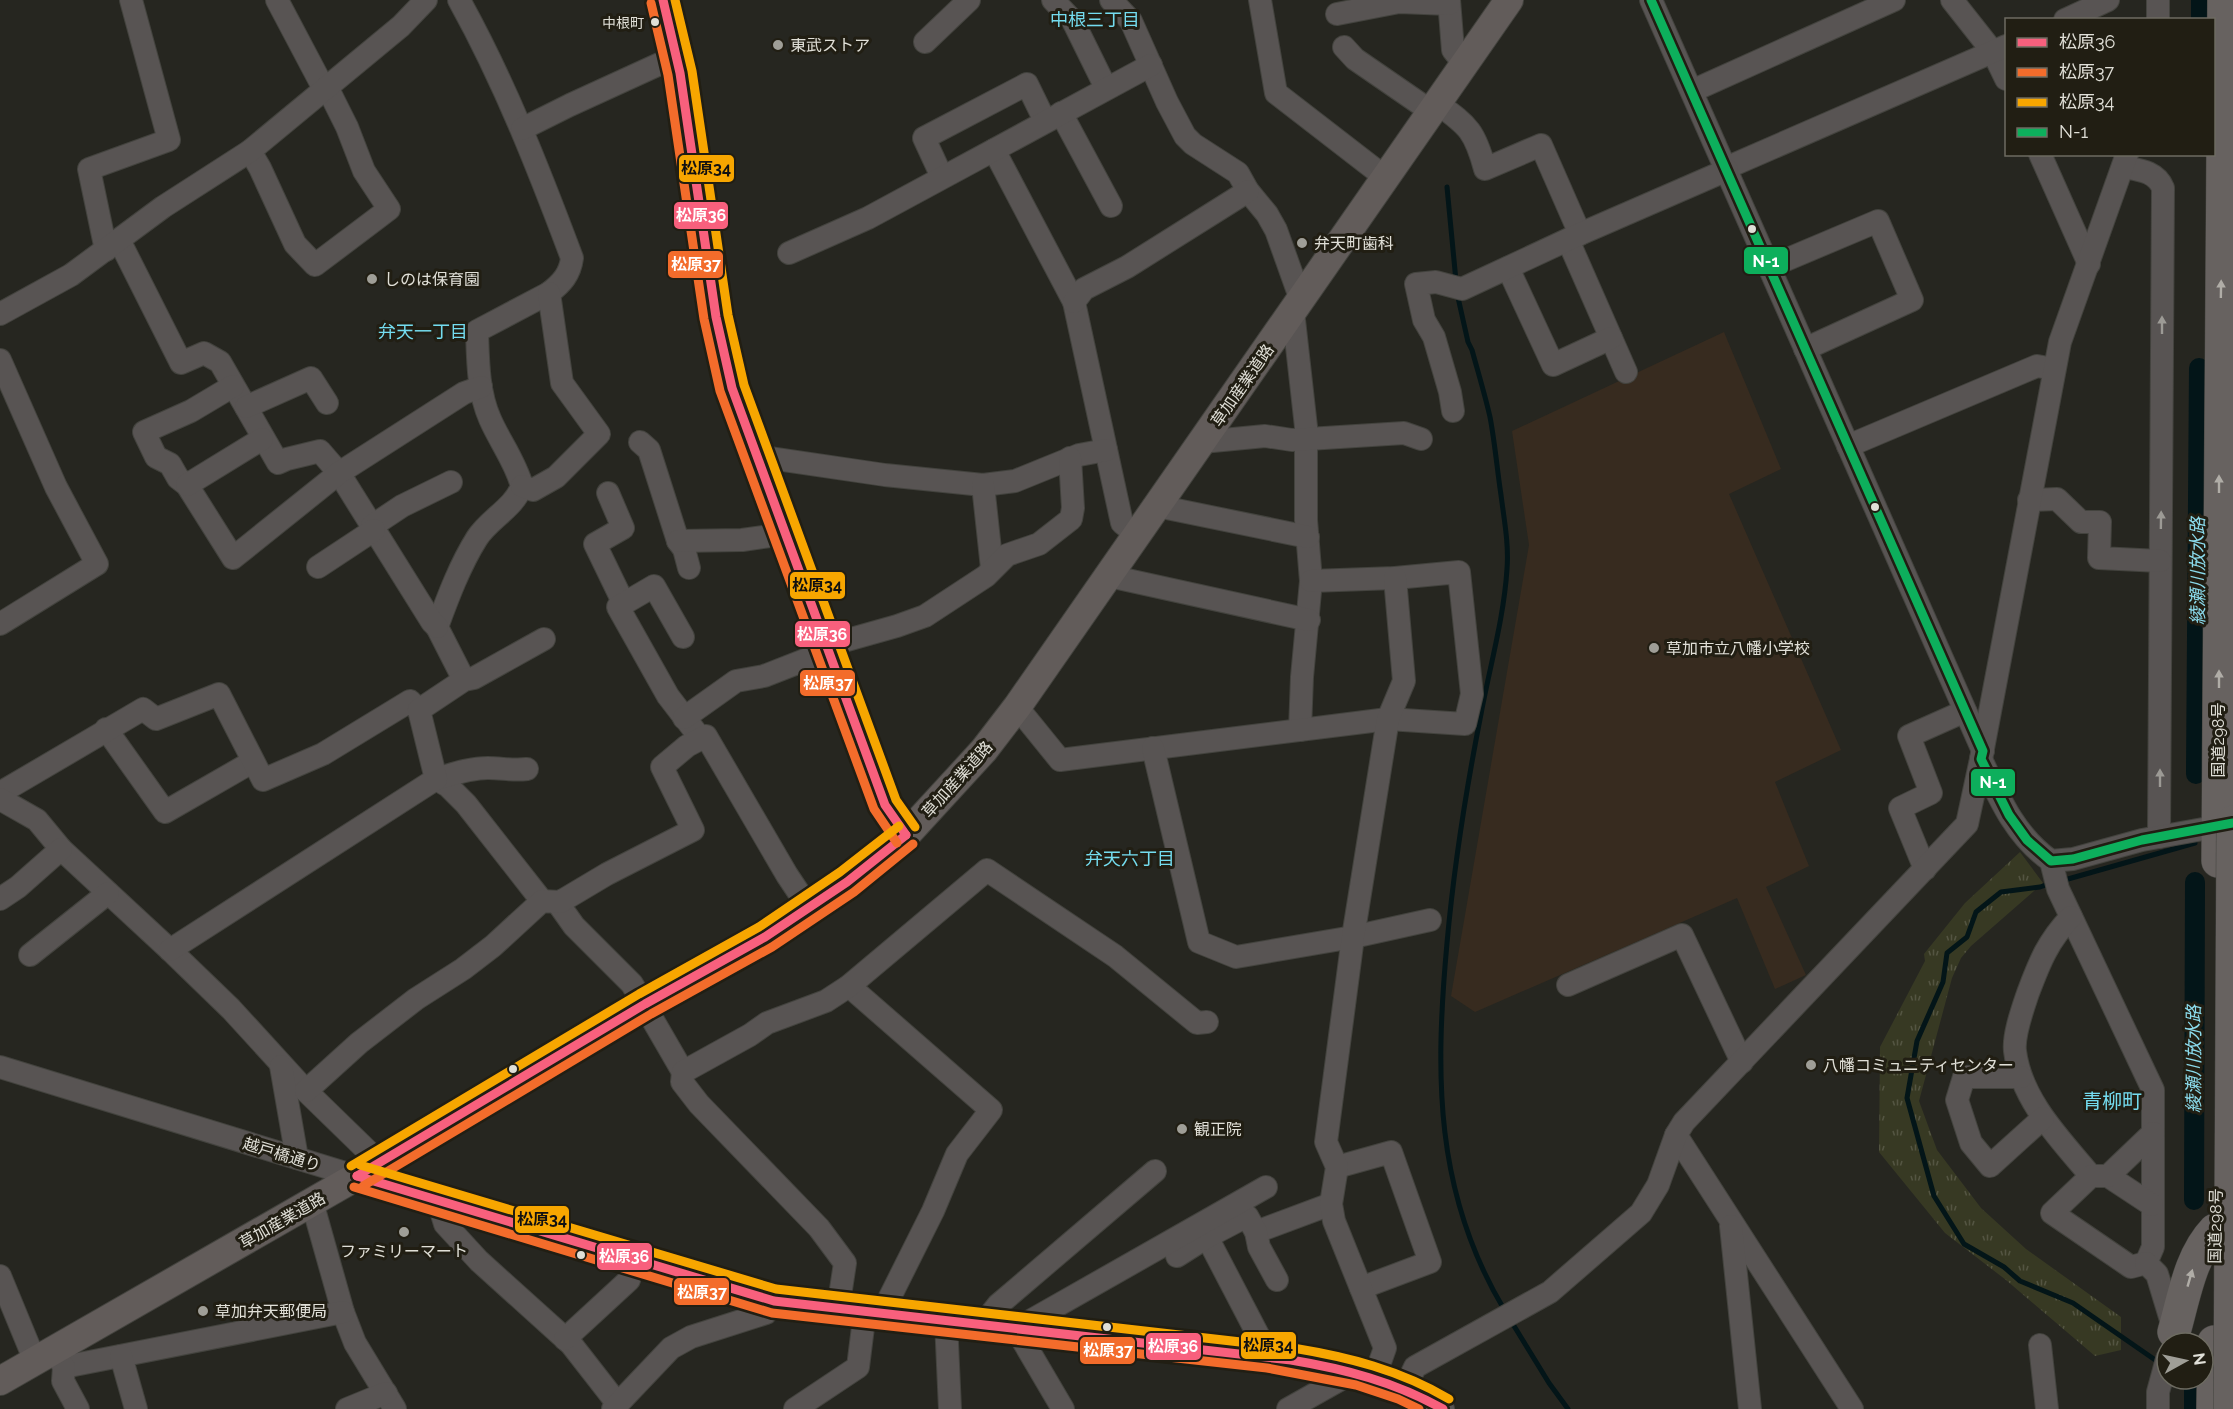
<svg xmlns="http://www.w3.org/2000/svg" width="2233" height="1409" font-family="Raleway,'Noto Sans JP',sans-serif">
<defs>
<pattern id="park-tufts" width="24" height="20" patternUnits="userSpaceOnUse" patternTransform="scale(1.5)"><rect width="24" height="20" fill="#373923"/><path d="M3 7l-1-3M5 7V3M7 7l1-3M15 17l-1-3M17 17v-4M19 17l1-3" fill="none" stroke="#545542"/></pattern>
</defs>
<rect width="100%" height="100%" fill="#262620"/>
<!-- education -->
<polygon fill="#372b1f" points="1724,332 1781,469 1729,494 1841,750 1775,782 1809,866 1766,887 1806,975 1775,989 1737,898 1475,1012 1451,996 1529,545 1512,431"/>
<!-- park -->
<polygon fill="url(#park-tufts)" points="2020,852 2043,883 1971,946 1961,958 1952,978 1919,1101 1937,1150 1981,1208 2026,1249 2121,1317 2121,1350 2095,1356 2006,1280 1945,1233 1879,1152 1880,1047 1925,961 1924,954 1965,903"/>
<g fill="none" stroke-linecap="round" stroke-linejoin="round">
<!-- stream -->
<g stroke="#031518" stroke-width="5">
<polyline points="1447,187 1456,281"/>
<path d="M1457,293L1468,342L1472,350C1478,372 1485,395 1490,417C1495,443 1497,469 1501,495C1504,519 1509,544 1507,569C1504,617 1490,666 1481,714C1466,790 1454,866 1447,943C1435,1075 1434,1193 1505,1311"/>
<polyline points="2061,881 2195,843"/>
<polyline points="2052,883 2040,887 2001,892 1976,912 1967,937 1947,953 1943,982 1917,1041 1907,1098 1934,1196 1964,1244 2004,1267 2020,1281 2073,1303 2161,1364"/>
<polyline points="1511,1321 1549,1383 1568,1409"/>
<polyline points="2189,1379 2194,1382"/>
</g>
<!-- canal -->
<g stroke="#031518" stroke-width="20">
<polyline points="2201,20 2201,0"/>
<polyline points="2196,774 2199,368"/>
<polyline points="2194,1200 2195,882"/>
<polyline points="2194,1409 2194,1379"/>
</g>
<defs>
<g id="minor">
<polyline points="277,0 324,89"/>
<path d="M459,0C505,83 539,170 572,258C570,274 562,283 549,293L477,331C478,361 478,392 490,419C500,442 515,461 522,486C514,508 489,519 477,538C460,565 448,597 437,627L464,680"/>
<polyline points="663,0 680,73 716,317 732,388 885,805 896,823 906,835"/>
<polyline points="1053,0 1073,21 1106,88"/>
<polyline points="1111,0 1131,21 1167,102 1185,136 1193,144 1238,173 1248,191 1267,214 1276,230 1301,300"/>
<polyline points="1260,0 1276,93 1386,178"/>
<polyline points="1449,0 1453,50 1465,65"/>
<polyline points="1651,0 1983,751"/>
<polyline points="1952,0 1993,52 2006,79"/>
<polyline points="2158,0 2158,20"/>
<polyline points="1337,14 1399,2 1449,4"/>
<polyline points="2065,20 2108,0"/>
<polyline points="925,42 969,0"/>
<polyline points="1344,47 1355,59 1432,112"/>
<polyline points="1692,91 1894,0"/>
<path d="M1438,104C1469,126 1475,132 1485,169L1541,145L1580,234"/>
<polyline points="1061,113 1111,206"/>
<polyline points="522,129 570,105 677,56"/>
<polyline points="994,150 1074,302 1122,523 1137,535"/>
<polyline points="250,151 260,168 295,244 315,265 380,216 389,209 364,171 347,127 327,87"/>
<polyline points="2040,154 2089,264"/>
<path d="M2123,167C2139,170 2156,171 2163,188L2159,837"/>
<polyline points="1726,168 2006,46"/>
<polyline points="942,177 924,138 1027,84 1045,121"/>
<polyline points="119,240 181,363 204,353 220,362 278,463 287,459 320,451 339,473 432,622 437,627"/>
<polyline points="1568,240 1626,372"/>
<polyline points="106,250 89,169 169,140 131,0"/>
<polyline points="789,253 868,218 1151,65"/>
<polyline points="1769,267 1878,221 1912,300 1805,349"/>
<polyline points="1508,268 1553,365 1611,338"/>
<polyline points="1074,302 1084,289 1127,267 1248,191"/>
<polyline points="1293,311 1306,427 1306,520 1311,581 1302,677 1300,730"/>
<polyline points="0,314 71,275 163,207 250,151 401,26 426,0"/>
<polyline points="0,360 56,487 97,564 0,624"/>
<polyline points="233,386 191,411 144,432 156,457 170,464 178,478 187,485 233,558 339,473 464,393 481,387"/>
<polyline points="246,407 311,378 327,403"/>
<polyline points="1453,411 1450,392 1434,337 1424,320 1416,284 1436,282 1462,289 1580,234 1727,170"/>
<polyline points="640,442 649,450 678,541 684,549 689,568"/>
<polyline points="1202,442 1265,436 1292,440 1404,433 1421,439"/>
<polyline points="1848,446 2037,366 2054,369"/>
<polyline points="756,456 885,475 983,485 1015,481 1079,455 1106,450"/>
<polyline points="187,485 262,439"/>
<polyline points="983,485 992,568"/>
<polyline points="522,486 533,490 556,477 599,434 562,383 549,293"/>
<polyline points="608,493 623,528 595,544 624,604"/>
<polyline points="2029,500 2057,499 2081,522 2100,522 2099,558 2160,561"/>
<polyline points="1157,506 1308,537"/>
<polyline points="372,526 402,506 451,482"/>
<polyline points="678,541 742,540 784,534"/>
<polyline points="318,567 374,530"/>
<polyline points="1109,576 1309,620"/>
<polyline points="683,637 654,586 618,607 668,696 701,739"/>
<polyline points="826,646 897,626 925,616 986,576 1007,555 1039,544 1071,519 1073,508 1070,458"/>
<polyline points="1017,707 1060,760 1388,719 1465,724 1472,694 1459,572 1395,578 1311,581"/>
<polyline points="684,718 736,681 764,676 828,651"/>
<polyline points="106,729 165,812 252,762"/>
<polyline points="1153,748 1199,942 1236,957 1353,937 1430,920"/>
<path d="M1981,759C1999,798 2015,836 2051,861L2073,859L2142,840L2231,824"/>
<polyline points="436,779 448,786 466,804 542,901"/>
<path d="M436,779C453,774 470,768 488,768C502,768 513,771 527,769"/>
<polyline points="0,793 143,709 156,719 219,694 263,780 323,754 410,701 419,710"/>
<polyline points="0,799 37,820 61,849 170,950 231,1009 306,1091 380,1163"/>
<polyline points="2051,861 2058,889 2153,1090 2153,1247 2146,1263"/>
<polyline points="1925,869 1900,808 1931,793 1909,736 1965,711"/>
<polyline points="0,899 18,887 61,849"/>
<polyline points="557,902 574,926 632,984 683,1072"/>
<path d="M2071,917C2048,941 2040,961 2028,993C2023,1008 2013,1035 2015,1051C2021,1100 2060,1139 2091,1176"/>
<polyline points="170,950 436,779 419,710 464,680 474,678 544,639"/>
<polyline points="30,955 108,893"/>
<polyline points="1568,985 1682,935 1742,1062"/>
<polyline points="849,986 991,1110 957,1154 933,1211 882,1313"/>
<polyline points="281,1066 297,1158"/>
<path d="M0,1067L495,1219L774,1301L1269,1356C1328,1365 1392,1376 1443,1409"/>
<polyline points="2021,1077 1964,1077 1957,1100 1971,1143 1990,1166 2043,1118"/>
<polyline points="306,1091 359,1043 416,999 463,969 493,946 542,901 560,902 607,874 693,830 662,767 687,746 706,736 787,875 809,908"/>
<polyline points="1676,1135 1852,1409"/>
<polyline points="1337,1167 1391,1152 1430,1262 1361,1288"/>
<polyline points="2108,1176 2152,1205"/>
<polyline points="438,1201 445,1224 479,1261 571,1344 617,1403"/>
<polyline points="312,1202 343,1312 355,1343 395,1409"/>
<polyline points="1731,1226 1750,1409"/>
<polyline points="1256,1232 1331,1204"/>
<polyline points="1207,1237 1269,1356"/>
<polyline points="1177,1256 1207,1237 1247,1216 1256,1232 1259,1247 1277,1280"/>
<polyline points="2146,1263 2131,1267 2052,1213 2091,1176 2108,1176 2153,1133"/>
<polyline points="2146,1263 2157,1274 2174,1330"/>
<polyline points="0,1276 35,1361"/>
<polyline points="838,1309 845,1263 819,1228 699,1104 682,1082 683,1072 750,1035 767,1023 826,1001 849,986 987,870 1115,956 1197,1023 1207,1022"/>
<polyline points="946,1321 950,1409"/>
<polyline points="982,1325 998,1305 1155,1171"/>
<polyline points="565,1339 629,1280 633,1261"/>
<polyline points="2040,1345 2047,1409"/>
<polyline points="55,1350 64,1367 343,1312"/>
<polyline points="121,1356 136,1409"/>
<polyline points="64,1367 63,1381 78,1409"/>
<polyline points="1374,1379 1385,1348 1334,1221 1331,1204 1337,1167 1326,1142 1353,937 1388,719 1404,681 1395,578"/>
<polyline points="1405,1388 1415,1367 1550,1292 1641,1213 1658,1185 1676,1135 1684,1122 1967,824 1981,759 2060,342 2127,154"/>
<polyline points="347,1409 386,1393"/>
<polyline points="613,1409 671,1348 691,1337 766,1313 774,1301"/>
<polyline points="795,1409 858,1367 865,1311"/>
<polyline points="1063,1409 1016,1329 1266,1187"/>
<polyline points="1288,1409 1352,1373"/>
<polyline points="2158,1409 2158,1392 2167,1359"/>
</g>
<polyline id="major" points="0,1381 380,1163 645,1004 765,937 809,908 847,882 906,835 984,750 1017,707 1509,0"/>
<g id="highway">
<polyline points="2218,861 2224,0"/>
<path d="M2174,1332C2184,1297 2190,1256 2215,1230"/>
<polyline points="2213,1409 2214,1342"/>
</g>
</defs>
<!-- minor casing -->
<use href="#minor" stroke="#43433e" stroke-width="24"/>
<!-- major casing -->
<use href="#major" stroke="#43433e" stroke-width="30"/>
<!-- highway casing -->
<use href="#highway" stroke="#43433e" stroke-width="34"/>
<!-- minor -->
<use href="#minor" stroke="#585453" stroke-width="22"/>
<!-- major -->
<use href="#major" stroke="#625c5a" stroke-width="28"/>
<!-- highway -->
<use href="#highway" stroke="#676260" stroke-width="33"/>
<defs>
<polyline id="highway-bridge" points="2230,1409 2233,822"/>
</defs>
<!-- highway-bridge casing -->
<use href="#highway-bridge" stroke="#43433e" stroke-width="34" stroke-linecap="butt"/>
<!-- highway-bridge -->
<use href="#highway-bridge" stroke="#676260" stroke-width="33"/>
<defs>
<g id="bus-1">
<polyline points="663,0 680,73 716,317 732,388 885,805 906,835"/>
<path d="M357,1176L774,1301L1291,1360C1345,1369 1395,1382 1443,1409"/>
<polyline points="357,1176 645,1004 765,937 847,882 906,835"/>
</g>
<g id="bus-2">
<polyline points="651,3 668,75 704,319 720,391 874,809 897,843"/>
<polyline points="363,1186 651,1014 772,947 854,892 913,844"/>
<polyline points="354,1187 772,1313 1267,1368 1356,1385 1398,1399 1419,1409"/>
</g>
<g id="bus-3">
<polyline points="675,0 692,71 728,315 744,385 896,800 915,827"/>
<path d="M360,1165L776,1289L1293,1348C1348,1357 1400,1370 1449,1399"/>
<polyline points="351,1166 639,994 759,927 840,872 899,826"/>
</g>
<polyline id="bus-4" points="1651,0 1983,751 1981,759 2009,815 2027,840 2051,861 2073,859 2142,840 2233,823"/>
</defs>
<!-- bus-1 casing -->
<use href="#bus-1" stroke="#211e13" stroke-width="14"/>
<!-- bus-2 casing -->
<use href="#bus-2" stroke="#211e13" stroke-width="14"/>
<!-- bus-3 casing -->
<use href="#bus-3" stroke="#211e13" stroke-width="14"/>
<!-- bus-4 casing -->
<use href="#bus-4" stroke="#211e13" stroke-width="14"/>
<!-- bus-1 -->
<use href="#bus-1" stroke="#f8607d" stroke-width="9"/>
<!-- bus-2 -->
<use href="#bus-2" stroke="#f36c2b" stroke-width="9"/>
<!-- bus-3 -->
<use href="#bus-3" stroke="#f7a600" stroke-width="9"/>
<!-- bus-4 -->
<use href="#bus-4" stroke="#0daf5c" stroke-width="9"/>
</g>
<!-- one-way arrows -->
<defs><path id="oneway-solid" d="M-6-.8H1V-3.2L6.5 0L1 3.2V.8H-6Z" transform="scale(1.5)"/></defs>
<g fill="#b0ada7">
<use href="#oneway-solid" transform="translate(2221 289) rotate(-89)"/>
<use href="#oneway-solid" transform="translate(2219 484) rotate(-90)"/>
<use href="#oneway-solid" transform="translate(2219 679) rotate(-90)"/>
<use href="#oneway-solid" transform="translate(2190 1278) rotate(-74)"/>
</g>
<g fill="#9c9a95">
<use href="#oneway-solid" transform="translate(2162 325) rotate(-90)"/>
<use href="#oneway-solid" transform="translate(2161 520) rotate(-89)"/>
<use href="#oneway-solid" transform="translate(2160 778) rotate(-90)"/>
</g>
<!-- markers -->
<g fill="#e0dfd7" stroke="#211e13" stroke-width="2">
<circle cx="655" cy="22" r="5"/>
<circle cx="1752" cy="229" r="5"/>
<circle cx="1875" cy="507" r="5"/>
<circle cx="513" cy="1069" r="5"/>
<circle cx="581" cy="1255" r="5"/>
<circle cx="1107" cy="1327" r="5"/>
</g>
<g fill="#9f9e97" stroke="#211e13" stroke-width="2">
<circle cx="778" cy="45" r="6"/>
<circle cx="1302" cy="243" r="6"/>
<circle cx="372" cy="279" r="6"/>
<circle cx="1654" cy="648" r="6"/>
<circle cx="1811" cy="1065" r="6"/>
<circle cx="1182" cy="1129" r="6"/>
<circle cx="404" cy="1232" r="6"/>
<circle cx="203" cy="1311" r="6"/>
</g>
<g text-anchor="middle" stroke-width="6" stroke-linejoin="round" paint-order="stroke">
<!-- bus labels -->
<g font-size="14" fill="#e0dfd7" stroke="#211e13" text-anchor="end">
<text x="644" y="28">中根町</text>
</g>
<!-- poi labels -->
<g font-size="16" fill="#e0dfd7" stroke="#211e13" text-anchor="start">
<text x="790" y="51">東武ストア</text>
<text x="1314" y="249">弁天町歯科</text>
<text x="384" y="285">しのは保育園</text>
<text x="1666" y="654">草加市立八幡小学校</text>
<text x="1823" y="1071">八幡コミュニティセンター</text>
<text x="1194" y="1135">観正院</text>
<text x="404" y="1257" text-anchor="middle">ファミリーマート</text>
<text x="215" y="1317">草加弁天郵便局</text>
</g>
<!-- street labels -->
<g font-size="16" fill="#e0dfd7" stroke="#211e13">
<text transform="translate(1242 385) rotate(-55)" y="6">草加産業道路</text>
<text transform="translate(2218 740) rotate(-90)" y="6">国道298号</text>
<text transform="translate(957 779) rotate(-48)" y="6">草加産業道路</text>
<text transform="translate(282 1154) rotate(17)" y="6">越戸橋通り</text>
<text transform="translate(282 1220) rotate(-30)" y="6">草加産業道路</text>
<text transform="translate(2215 1226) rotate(-89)" y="6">国道298号</text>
</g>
<!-- neighbourhood labels -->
<g font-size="18" fill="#74dcef" stroke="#211e13">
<text x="1095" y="26">中根三丁目</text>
<text x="423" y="338">弁天一丁目</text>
<text x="1130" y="865">弁天六丁目</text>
</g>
<!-- water labels -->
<g font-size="18" font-style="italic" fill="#8bdbec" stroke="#211e13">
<text transform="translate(2198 571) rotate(-90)" y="6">綾瀬川放水路</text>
<text transform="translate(2194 1059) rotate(-90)" y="6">綾瀬川放水路</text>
</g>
<!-- quarter labels -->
<g font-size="20" fill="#74dcef" stroke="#211e13">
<text x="2112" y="1108">青柳町</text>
</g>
</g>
<g stroke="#211e13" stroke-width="2">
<rect x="678" y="154" width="57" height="29" rx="6" fill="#f7a600"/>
<rect x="673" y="201" width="56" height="29" rx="6" fill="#f8607d"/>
<rect x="1743" y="246" width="46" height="29" rx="6" fill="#0daf5c"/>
<rect x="667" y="250" width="57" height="29" rx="6" fill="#f36c2b"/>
<rect x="789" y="571" width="57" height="29" rx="6" fill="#f7a600"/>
<rect x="794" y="620" width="57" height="28" rx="6" fill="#f8607d"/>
<rect x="799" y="669" width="57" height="28" rx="6" fill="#f36c2b"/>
<rect x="1970" y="768" width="46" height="29" rx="6" fill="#0daf5c"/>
<rect x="514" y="1205" width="56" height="29" rx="6" fill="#f7a600"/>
<rect x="596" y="1242" width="57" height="29" rx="6" fill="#f8607d"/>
<rect x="673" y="1277" width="57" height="29" rx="6" fill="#f36c2b"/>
<rect x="1240" y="1331" width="57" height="29" rx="6" fill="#f7a600"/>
<rect x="1145" y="1332" width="57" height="29" rx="6" fill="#f8607d"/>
<rect x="1079" y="1336" width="57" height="29" rx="6" fill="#f36c2b"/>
</g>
<g font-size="16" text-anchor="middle" font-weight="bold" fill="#fff">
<text x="701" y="221">松原36</text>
<text x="1766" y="267">N-1</text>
<text x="696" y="270">松原37</text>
<text x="822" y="640">松原36</text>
<text x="828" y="689">松原37</text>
<text x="1993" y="788">N-1</text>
<text x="624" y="1262">松原36</text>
<text x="702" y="1298">松原37</text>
<text x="1173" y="1352">松原36</text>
<text x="1108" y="1356">松原37</text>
</g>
<g font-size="16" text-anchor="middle" font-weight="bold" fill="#111">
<text x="706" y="174">松原34</text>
<text x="817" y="591">松原34</text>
<text x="542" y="1225">松原34</text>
<text x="1268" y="1351">松原34</text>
</g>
<!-- legend -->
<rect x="2005" y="18" width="210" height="138" fill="#211e13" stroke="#6d6b61" stroke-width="1.5"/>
<rect x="2017" y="38" width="30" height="9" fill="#f8607d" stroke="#6d6b61" stroke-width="1.5"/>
<text x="2059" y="48" font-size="18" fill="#e0dfd7">松原36</text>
<rect x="2017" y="68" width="30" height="9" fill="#f36c2b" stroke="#6d6b61" stroke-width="1.5"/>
<text x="2059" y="78" font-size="18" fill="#e0dfd7">松原37</text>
<rect x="2017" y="98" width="30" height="9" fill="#f7a600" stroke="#6d6b61" stroke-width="1.5"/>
<text x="2059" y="108" font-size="18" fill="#e0dfd7">松原34</text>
<rect x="2017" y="128" width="30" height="9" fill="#0daf5c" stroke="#6d6b61" stroke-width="1.5"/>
<text x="2059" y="138" font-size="18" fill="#e0dfd7">N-1</text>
<!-- north arrow -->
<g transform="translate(2185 1361) rotate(82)"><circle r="28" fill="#211e13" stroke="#6d6b61" stroke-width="1.5"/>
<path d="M0-4.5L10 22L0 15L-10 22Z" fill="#9f9e97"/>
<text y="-9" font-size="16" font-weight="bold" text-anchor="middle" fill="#e0dfd7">N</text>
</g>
</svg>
